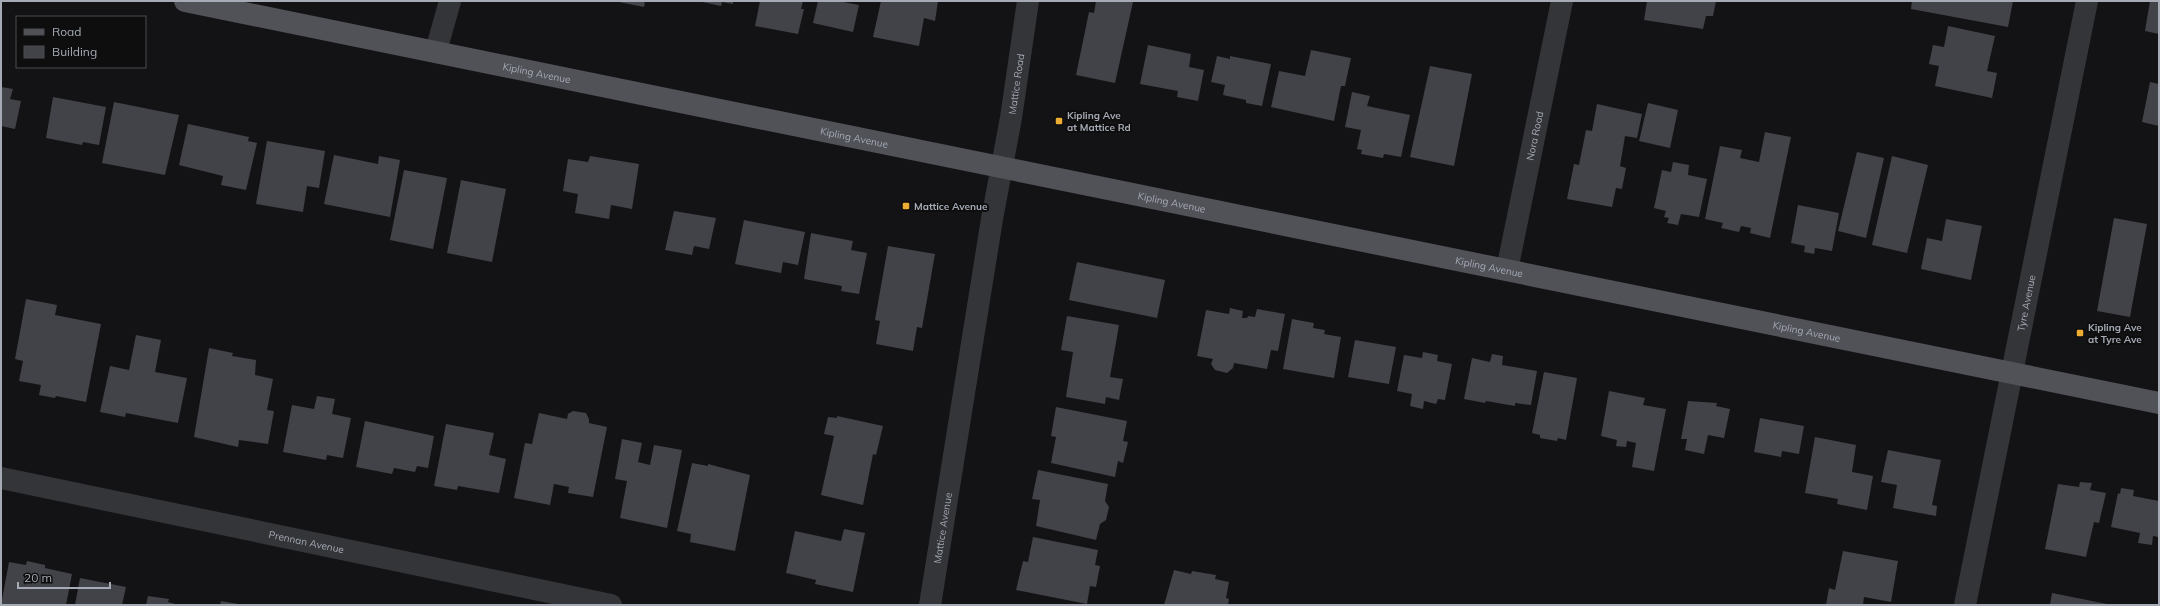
<svg xmlns="http://www.w3.org/2000/svg" width="2160" height="606" font-family="Mulish,sans-serif">
<rect width="100%" height="100%" fill="#131315"/>
<!-- building -->
<g fill="#424348">
<polygon points="614,1 645,1 644,7"/>
<polygon points="698,1 733,1 733,4 722,2 721,6"/>
<polygon points="760,1 803,1 801,9 804,9 798,34 755,26"/>
<polygon points="818,1 838,1 859,5 853,32 813,23"/>
<polygon points="881,1 938,1 935,21 924,18 919,46 873,37"/>
<polygon points="1096,1 1133,2 1115,83 1076,75 1089,12 1094,13"/>
<polygon points="1647,1 1716,1 1713,16 1706,16 1703,29 1644,20"/>
<polygon points="1912,1 2013,1 2008,27 1911,9"/>
<polygon points="2150,1 2159,1 2159,34 2145,31"/>
<polygon points="1948,26 1995,36 1987,71 1997,73 1992,98 1935,86 1939,66 1929,64 1933,45 1944,47"/>
<polygon points="1148,45 1191,54 1189,67 1204,70 1198,101 1177,97 1178,91 1140,84"/>
<polygon points="1311,50 1351,58 1345,86 1341,86 1334,121 1271,107 1279,71 1305,76"/>
<polygon points="1217,56 1230,59 1230,56 1271,64 1262,106 1246,103 1246,100 1223,95 1225,85 1211,82"/>
<polygon points="1430,66 1472,74 1454,166 1410,157"/>
<polygon points="2150,82 2159,84 2159,126 2142,122"/>
<polygon points="1,87 13,89 10,99 21,101 15,129 1,126"/>
<polygon points="1352,92 1370,96 1367,106 1410,115 1401,157 1384,154 1383,158 1361,154 1362,150 1357,149 1361,130 1345,127"/>
<polygon points="53,97 106,107 99,145 83,142 82,145 46,138"/>
<polygon points="114,102 179,115 165,175 102,163"/>
<polygon points="1648,103 1678,110 1670,148 1639,141"/>
<polygon points="1597,104 1642,114 1637,138 1625,136 1620,166 1626,168 1622,189 1616,188 1612,207 1567,199 1574,164 1579,165 1586,130 1592,131"/>
<polygon points="188,124 249,137 248,141 257,143 246,190 221,185 223,176 179,165"/>
<polygon points="1765,132 1791,137 1770,238 1750,233 1751,228 1741,226 1739,232 1721,228 1723,223 1705,219 1720,146 1742,150 1740,158 1759,162"/>
<polygon points="267,141 325,151 319,188 307,186 303,212 256,204"/>
<polygon points="1857,152 1884,158 1866,238 1838,231"/>
<polygon points="334,155 378,164 379,156 400,160 390,217 324,204"/>
<polygon points="590,156 639,164 632,209 611,205 609,219 575,213 578,194 563,191 568,159 588,162"/>
<polygon points="1892,156 1928,165 1907,253 1872,245"/>
<polygon points="1673,162 1689,165 1688,175 1707,179 1699,217 1681,214 1678,225 1667,223 1669,218 1664,217 1666,211 1654,208 1662,170 1671,172"/>
<polygon points="404,170 447,178 433,249 390,240"/>
<polygon points="461,180 506,189 492,262 447,253"/>
<polygon points="1798,205 1839,213 1832,251 1815,248 1814,254 1804,252 1805,246 1791,243"/>
<polygon points="674,211 716,218 709,249 694,246 692,255 665,250"/>
<polygon points="2114,218 2147,224 2130,317 2097,311"/>
<polygon points="1946,219 1982,226 1971,280 1921,269 1927,238 1942,241"/>
<polygon points="744,220 805,232 798,265 783,262 781,273 735,264"/>
<polygon points="811,233 853,241 851,250 867,253 859,294 841,291 842,286 804,279"/>
<polygon points="888,246 935,254 922,328 917,327 913,351 876,344 880,321 875,320"/>
<polygon points="1077,262 1165,280 1157,318 1069,300"/>
<polygon points="26,299 57,305 55,315 101,324 86,402 56,396 55,398 39,395 41,385 19,381 23,361 15,359"/>
<polygon points="1230,308 1243,311 1242,318 1247,318 1248,316 1255,317 1257,309 1285,314 1278,351 1271,350 1267,369 1234,363 1233,368 1227,373 1215,370 1211,364 1213,359 1197,356 1206,310 1229,314"/>
<polygon points="1067,316 1119,325 1110,377 1123,379 1119,400 1106,397 1105,404 1066,397 1073,352 1061,350"/>
<polygon points="1292,319 1314,323 1313,328 1325,330 1324,334 1341,337 1334,378 1283,369"/>
<polygon points="136,335 161,340 155,372 187,378 178,423 126,413 125,417 100,412 110,366 129,370"/>
<polygon points="1355,340 1396,347 1389,384 1348,377"/>
<polygon points="209,348 233,353 232,356 256,360 255,375 273,379 267,410 274,411 268,444 239,440 238,447 194,437"/>
<polygon points="1423,352 1438,355 1437,361 1452,364 1445,400 1438,399 1436,404 1424,401 1423,409 1410,406 1412,394 1397,391 1404,355 1422,358"/>
<polygon points="1492,354 1503,356 1502,365 1537,371 1531,405 1515,403 1515,406 1486,401 1485,403 1464,399 1472,358 1490,362"/>
<polygon points="1544,372 1577,378 1566,440 1558,438 1557,441 1540,438 1540,435 1532,433"/>
<polygon points="1609,391 1645,398 1643,405 1666,409 1654,471 1632,467 1636,443 1627,441 1626,447 1616,446 1617,440 1601,436"/>
<polygon points="317,396 335,399 332,414 351,418 343,458 327,455 326,460 283,452 292,405 314,409"/>
<polygon points="1688,401 1717,403 1716,406 1730,409 1724,438 1708,435 1704,454 1685,450 1687,439 1681,439"/>
<polygon points="1056,407 1127,421 1123,441 1128,442 1123,463 1118,461 1115,477 1051,463 1056,437 1051,436"/>
<polygon points="573,411 586,413 589,419 589,423 607,427 593,497 568,493 569,487 554,484 550,505 514,498 525,443 532,444 539,413 567,419 568,414"/>
<polygon points="837,416 883,426 876,455 873,454 863,505 821,495 834,436 824,434 828,417 837,418"/>
<polygon points="1760,418 1804,426 1799,454 1782,451 1781,457 1754,452"/>
<polygon points="365,421 434,436 428,468 417,466 415,472 394,468 392,474 356,467"/>
<polygon points="446,424 494,433 489,455 506,459 499,493 458,486 457,490 434,486"/>
<polygon points="1815,437 1856,445 1852,472 1873,476 1867,510 1837,504 1838,499 1805,493"/>
<polygon points="622,439 642,443 638,462 650,465 654,445 682,450 667,528 620,518 627,481 615,479"/>
<polygon points="1888,450 1941,460 1932,505 1937,506 1936,516 1893,508 1897,485 1881,482"/>
<polygon points="692,463 708,466 708,464 750,475 735,551 690,542 691,534 677,531"/>
<polygon points="1038,470 1108,484 1105,501 1109,507 1106,520 1100,524 1096,540 1036,526 1040,500 1032,499"/>
<polygon points="2080,482 2092,483 2090,490 2106,493 2099,523 2094,522 2086,557 2045,549 2058,484 2079,487"/>
<polygon points="2121,488 2134,490 2133,496 2159,501 2159,534 2158,537 2153,536 2152,545 2138,543 2140,533 2111,527 2118,493 2120,494"/>
<polygon points="844,529 865,533 853,592 815,584 816,580 786,573 795,531 841,541"/>
<polygon points="1033,537 1098,550 1095,565 1100,566 1096,587 1090,586 1087,604 1016,590 1023,561 1028,562"/>
<polygon points="1843,551 1898,561 1891,602 1864,597 1863,605 1826,605 1829,588 1835,590"/>
<polygon points="27,561 45,565 45,568 72,574 66,605 1,605 9,562 26,565"/>
<polygon points="1174,570 1191,574 1192,571 1216,575 1215,579 1229,582 1226,598 1229,599 1228,605 1164,605"/>
<polygon points="80,578 126,587 122,605 75,605"/>
<polygon points="2052,593 2107,604 2107,605 2050,605"/>
<polygon points="148,596 169,599 168,602 179,605 146,605"/>
<polygon points="221,601 238,604 238,605 220,605"/>
</g>
<g fill="none" stroke-linecap="round" stroke-linejoin="round">
<!-- minor -->
<g stroke="#343539" stroke-width="22">
<polyline points="436,51 450,1"/>
<path id="s1" d="M1507,270L1562,1"/>
<path id="s2" d="M1,478L611,605"/>
<path id="s3" d="M930,605L992,219L1011,118L1028,1"/>
<path id="s4" d="M1965,605L2087,1"/>
</g>
<!-- major -->
<path stroke="#505258" stroke-width="22" id="s5" d="M185,1L2159,403"/>
</g>
<!-- markers -->
<g fill="#edad32" stroke="#0e0e0f" stroke-width="1.5">
<rect x="1055" y="117" width="8" height="8" rx="2"/>
<rect x="902" y="202" width="8" height="8" rx="2"/>
<rect x="2076" y="329" width="8" height="8" rx="2"/>
</g>
<g text-anchor="middle" stroke-width="4" stroke-linejoin="round" paint-order="stroke">
<!-- street labels -->
<g font-size="10" fill="#a5aab5" stroke="#0e0e0f">
<text dy="4" stroke="none"><textPath href="#s5" startOffset="359">Kipling Avenue</textPath></text>
<text dy="4" stroke="none"><textPath href="#s3" startOffset="528">Mattice Road</textPath></text>
<text dy="4" stroke="none"><textPath href="#s1" startOffset="137">Nora Road</textPath></text>
<text dy="4" stroke="none"><textPath href="#s5" startOffset="683">Kipling Avenue</textPath></text>
<text dy="4" stroke="none"><textPath href="#s5" startOffset="1007">Kipling Avenue</textPath></text>
<text dy="4" stroke="none"><textPath href="#s5" startOffset="1331">Kipling Avenue</textPath></text>
<text dy="4" stroke="none"><textPath href="#s4" startOffset="308">Tyre Avenue</textPath></text>
<text dy="4" stroke="none"><textPath href="#s5" startOffset="1655">Kipling Avenue</textPath></text>
<text dy="4" stroke="none"><textPath href="#s3" startOffset="78">Mattice Avenue</textPath></text>
<text dy="4" stroke="none"><textPath href="#s2" startOffset="312">Prennan Avenue</textPath></text>
</g>
<!-- poi labels -->
<g font-size="10" font-weight="bold" fill="#a5aab5" stroke="#0e0e0f" text-anchor="start">
<text x="1067" y="119">Kipling Ave<tspan x="1067" dy="12">at Mattice Rd</tspan></text>
<text x="914" y="210">Mattice Avenue</text>
<text x="2088" y="331">Kipling Ave<tspan x="2088" dy="12">at Tyre Ave</tspan></text>
</g>
</g>
<!-- border -->
<rect width="2160" height="606" fill="none" stroke="#a5aab5" stroke-width="4"/>
<!-- legend -->
<rect x="16" y="16" width="130" height="52" fill="#0e0e0f" stroke="#4a4c51"/>
<rect x="24" y="29" width="20" height="6" fill="#505258" stroke="#4a4c51"/>
<text x="52" y="36" font-size="12" fill="#a5aab5">Road</text>
<rect x="24" y="46" width="20" height="12" fill="#424348" stroke="#4a4c51"/>
<text x="52" y="56" font-size="12" fill="#a5aab5">Building</text>
<!-- scale -->
<path d="M18 582v6h92v-6" fill="none" stroke="#a5aab5" stroke-width="2"/>
<text x="24" y="582" font-size="12" fill="#a5aab5" stroke="#0e0e0f" stroke-width="3" paint-order="stroke">20 m</text>
</svg>
